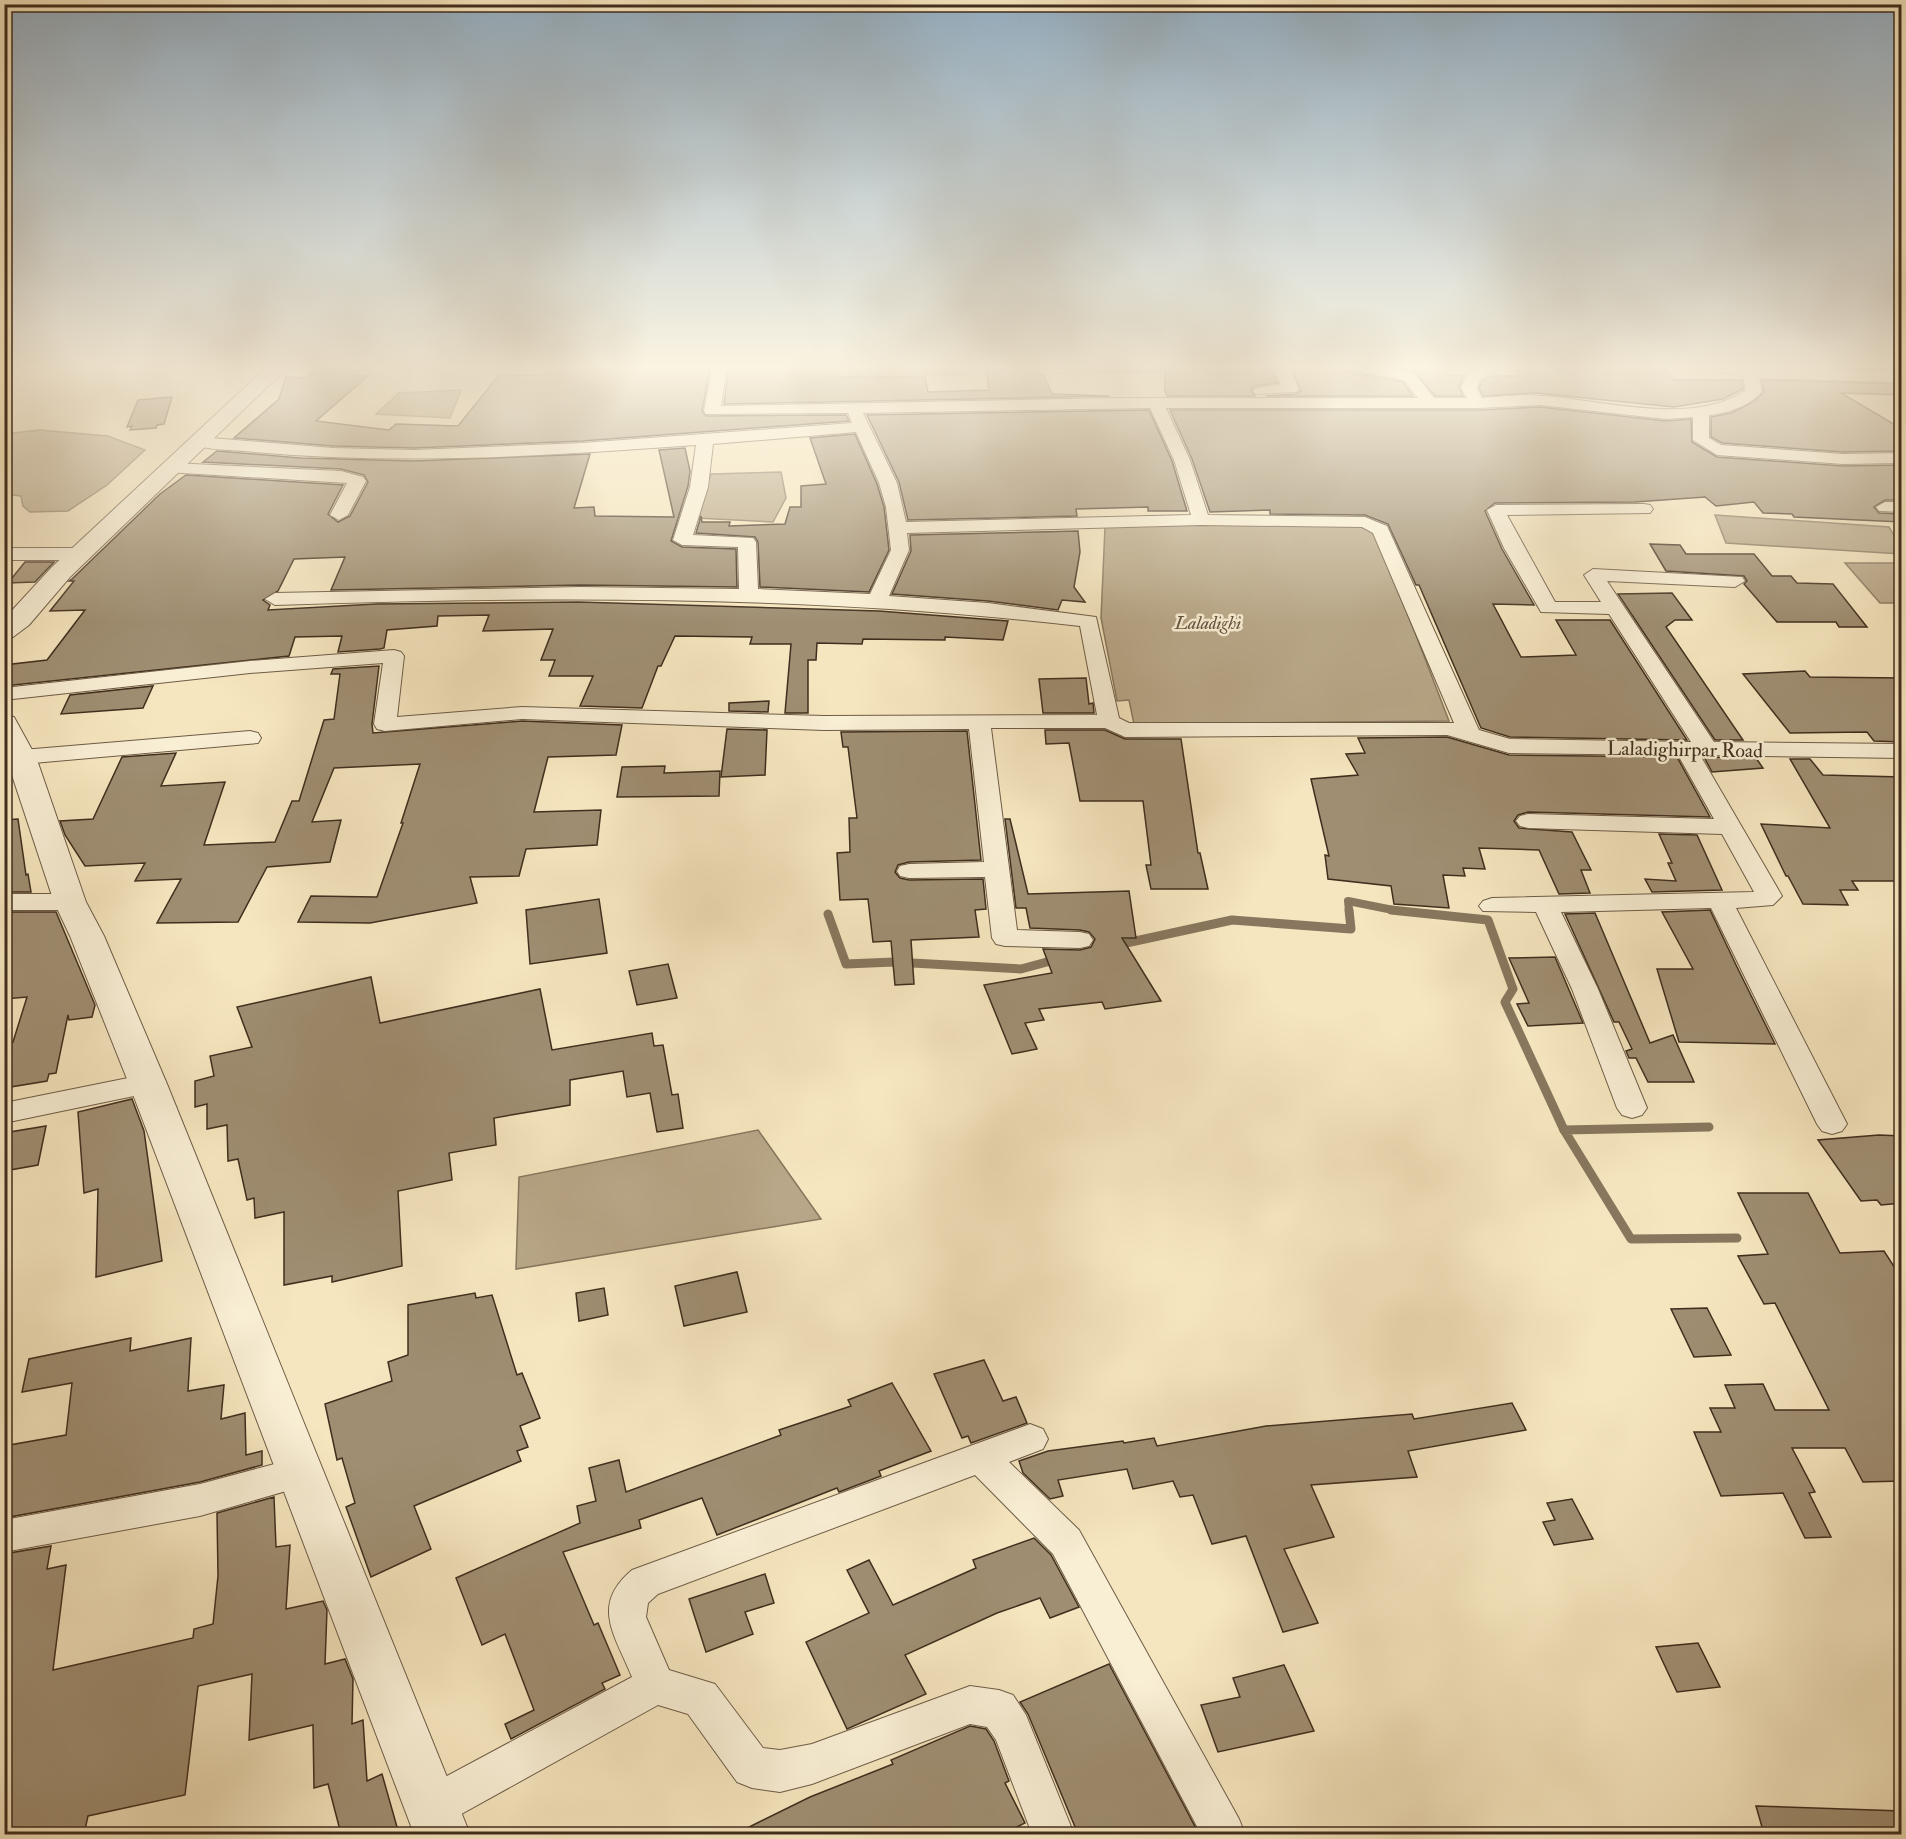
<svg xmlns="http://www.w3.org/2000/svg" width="1906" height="1839" font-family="'IM FELL Double Pica',serif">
<rect width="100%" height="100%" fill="#f6e6bf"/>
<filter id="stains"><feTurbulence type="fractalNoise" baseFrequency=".00333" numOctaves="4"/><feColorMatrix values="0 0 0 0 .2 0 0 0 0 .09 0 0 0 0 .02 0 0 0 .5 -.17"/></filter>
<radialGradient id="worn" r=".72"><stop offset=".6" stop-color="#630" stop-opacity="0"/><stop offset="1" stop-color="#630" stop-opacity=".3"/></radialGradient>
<!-- water -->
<g fill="#b8a788" stroke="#88775e" stroke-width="1.5">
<polygon points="851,364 974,364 974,374 857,375 848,373"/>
<polygon points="1053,364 1219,364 1213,372 1061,374 1054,373"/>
<polygon points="461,390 450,418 376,414 399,393"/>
<polygon points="40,430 108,436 145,450 107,485 68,511 30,512 23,506 21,496 5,494 5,434"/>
<polygon points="781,472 786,498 773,522 696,518 711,474"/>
<polygon points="1715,515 1889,527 1901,547 1901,554 1726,543"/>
<polygon points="1206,523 1360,525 1376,531 1449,721 1134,724 1129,700 1117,701 1101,618 1105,527"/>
<polygon points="1845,563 1901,563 1901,603 1880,603"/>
<polygon points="758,1130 821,1219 516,1269 519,1177"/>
</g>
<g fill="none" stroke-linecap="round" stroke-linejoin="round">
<!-- stream-far1 -->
<polyline stroke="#88775e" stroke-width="8" points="1349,911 1348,901 1398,911"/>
<!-- stream -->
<g stroke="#88775e" stroke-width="9">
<polyline points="1391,910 1488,920 1513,989 1505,1002 1564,1130"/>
<polyline points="828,914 846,964 894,962 1021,969 1058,959"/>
<polyline points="1117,945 1232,920 1351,929 1349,910"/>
<polyline points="1709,1127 1564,1130 1631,1239 1737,1238"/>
</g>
</g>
<!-- building -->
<g fill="#9f8e72" stroke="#402e1e" stroke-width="1.5">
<polygon points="551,364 711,364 702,411 706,416 846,415 849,421 582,441 414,448 333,446 234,438 279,399 286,377 306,378 314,369 361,370 355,376 368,376 316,421 389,430 396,424 458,426 499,375 544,375"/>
<polygon points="729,364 839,364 838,377 925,377 928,392 989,390 985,364 1033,364 1039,375 1044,376 1052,394 1110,396 724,404"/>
<polygon points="1165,364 1274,364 1272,371 1278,383 1254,386 1251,391 1255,396 1167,396 1165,391"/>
<polygon points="1293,364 1331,364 1340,370 1403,382 1413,396 1266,396 1296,394 1301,391 1292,370"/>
<polygon points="1380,364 1447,364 1447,375 1464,375 1459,387 1463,396 1435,396 1414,371"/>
<polygon points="1556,364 1636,364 1643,369 1666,370 1674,380 1742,380 1743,389 1723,399 1674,407 1535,393 1483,396 1479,388 1482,381 1491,376 1519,376 1514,367 1560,367"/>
<polygon points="1755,364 1878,364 1885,369"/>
<polygon points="1762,380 1902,384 1902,395 1841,393 1902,429 1902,451 1843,452 1722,443 1711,437 1711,417 1731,413 1753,402 1764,392"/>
<polygon points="172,397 164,424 157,425 156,428 130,430 132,426 127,427 138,400"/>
<polygon points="1540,407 1666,421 1691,419 1692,442 1717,457 1843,466 1902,465 1902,500 1885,500 1874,507 1879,513 1902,514 1902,522 1794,517 1792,514 1763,513 1754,502 1716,506 1705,497 1635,502 1495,503 1485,511 1502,549 1534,605 1493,604 1521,657 1576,655 1556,620 1610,620 1687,740 1510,737 1481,728 1419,585 1416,585 1388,524 1365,515 1270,514 1270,510 1210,512 1192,459 1170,410 1477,410"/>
<polygon points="1149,410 1172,461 1187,511 1148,511 1148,507 1076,509 1077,516 908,520 899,482 867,415"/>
<polygon points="855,434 877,484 884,507 889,550 869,592 760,587 758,542 755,537 696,533 701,516 702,522 730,522 729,526 785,524 790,507 801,507 801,486 826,484 810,438"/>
<polygon points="685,448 690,471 688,486 671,541 682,547 736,549 737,587 580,585 331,590 345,557 294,559 278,591 263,600 270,605 268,610 376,604 578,602 879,611 1008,621 1003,640 945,637 945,640 863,639 862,644 817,643 816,660 808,660 808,713 785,713 791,644 750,644 752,637 675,636 661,666 658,666 642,708 580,706 593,676 549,676 555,660 541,660 553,629 483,631 489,615 438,616 437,626 387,630 384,648 380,649 338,652 342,636 295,637 289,656 4,686 4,665 47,660 85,610 50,611 74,581 69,581 72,579 160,494 186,475 343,485 328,514 338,522 350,516 368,482 364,475 341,469 203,462 217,451 300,458 414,461 590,454 574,508 594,507 595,516 674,517 659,450"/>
<polygon points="1078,531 1080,552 1074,587 1085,602 1062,600 1058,610 988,601 892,594 911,551 910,535"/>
<polygon points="1650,544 1680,545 1686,554 1754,554 1772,576 1791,576 1797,583 1833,584 1867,627 1839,627 1836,622 1777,622 1744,584 1747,581 1744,576 1666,571"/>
<polygon points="25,562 54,562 35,582 8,583"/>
<polygon points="1672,593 1692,620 1675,620 1666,627 1743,740 1715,740 1618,594"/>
<polygon points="379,666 372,724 373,733 522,721 622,725 616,755 548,757 534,812 601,810 597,845 526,849 519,876 470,877 477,903 370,923 298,922 311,896 377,897 403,823 401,823 420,764 334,768 312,822 341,820 330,862 267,867 238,922 157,923 181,879 135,881 145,863 85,866 65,835 60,821 93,819 122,757 176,753 161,786 225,782 204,845 275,842 292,801 299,801 324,720 334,719 340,674 331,674 333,669"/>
<polygon points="1805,671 1810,677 1902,678 1902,742 1874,741 1867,732 1790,733 1743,674"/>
<polygon points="1086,678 1089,704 1093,703 1094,713 1043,713 1039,679"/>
<polygon points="153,686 143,708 61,714 70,695"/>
<polygon points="769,701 768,712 729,711 729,703"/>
<polygon points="727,729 767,730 765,775 721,777"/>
<polygon points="1045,730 1105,730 1125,739 1181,739 1198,853 1200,853 1208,889 1151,889 1146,865 1151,865 1143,801 1080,801 1069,743 1046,744"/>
<polygon points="967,731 981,860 909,862 898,865 895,872 900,878 909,880 983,879 986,909 975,910 979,937 911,940 914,984 895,985 891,941 873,942 868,899 840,900 837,853 850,852 849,818 857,818 848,747 843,747 841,732"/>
<polygon points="1447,737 1509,755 1677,757 1710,817 1528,812 1518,815 1514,821 1519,828 1572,832 1591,870 1581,870 1590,893 1559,894 1539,850 1479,848 1485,869 1463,868 1465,876 1443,875 1449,908 1394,904 1391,886 1328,879 1325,855 1329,856 1311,779 1358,775 1346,754 1365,753 1358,738"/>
<polygon points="1704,757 1756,758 1763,768 1712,772"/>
<polygon points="1790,759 1810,759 1823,775 1902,777 1902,881 1852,881 1858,890 1840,890 1848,905 1803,904 1788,876 1786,876 1761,824 1830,828"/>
<polygon points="665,766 664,773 720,771 719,796 617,797 622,767"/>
<polygon points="18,819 26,875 28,874 31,892 4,892 4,820"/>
<polygon points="1005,819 1010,819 1028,894 1129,891 1136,938 1122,938 1161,1001 1105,1009 1102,1002 1039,1009 1044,1020 1025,1023 1037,1049 1012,1054 984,985 1052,973 1043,949 1080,950 1091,947 1095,939 1089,932 1080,930 1030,928 1026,908 1016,908"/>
<polygon points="1659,834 1697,835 1722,890 1652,892 1645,879 1676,881 1668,863 1672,863"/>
<polygon points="599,899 607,953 530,964 526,910"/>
<polygon points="1710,910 1737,967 1775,1044 1679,1042 1657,969 1693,969 1662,912"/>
<polygon points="4,912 56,912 95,1005 92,1017 69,1020 68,1015 56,1073 49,1074 47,1081 4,1088 4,1043 13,1042 27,997 4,999"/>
<polygon points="1595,913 1650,1043 1673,1035 1694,1082 1648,1082 1636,1058 1629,1058 1626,1051 1632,1049 1619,1022 1614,1022 1565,914"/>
<polygon points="1555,957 1583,1023 1528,1026 1517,1004 1529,1003 1509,958"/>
<polygon points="668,964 677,998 637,1005 629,971"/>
<polygon points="371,977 380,1023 540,989 552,1050 652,1033 654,1046 663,1045 672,1095 678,1094 683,1128 657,1132 650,1093 627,1097 623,1071 570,1080 570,1105 494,1118 496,1145 449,1153 452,1180 398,1191 402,1266 332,1282 332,1276 284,1285 284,1212 255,1218 254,1198 247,1200 238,1159 228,1161 227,1125 207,1129 207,1104 195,1107 195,1081 214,1076 210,1056 252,1047 237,1007"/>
<polygon points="132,1099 144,1131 162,1261 96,1277 98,1189 84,1193 78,1112"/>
<polygon points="46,1126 38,1165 4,1171 4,1133"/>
<polygon points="1879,1135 1902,1136 1902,1203 1881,1205 1877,1200 1861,1201 1818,1140"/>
<polygon points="1738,1193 1808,1193 1840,1253 1884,1251 1902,1279 1902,1481 1863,1482 1845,1448 1792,1448 1815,1492 1809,1493 1831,1537 1805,1538 1783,1493 1721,1496 1694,1432 1721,1432 1710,1408 1735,1408 1725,1385 1763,1384 1775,1410 1829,1410 1775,1303 1764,1304 1738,1256 1768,1254"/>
<polygon points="737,1272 747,1312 684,1326 675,1286"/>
<polygon points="604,1288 608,1315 579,1321 576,1293"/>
<polygon points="475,1293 476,1298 492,1295 517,1375 522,1373 540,1418 520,1426 528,1447 517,1451 521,1461 414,1506 431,1549 371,1577 346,1507 355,1503 342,1458 337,1460 325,1404 392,1381 388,1362 408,1355 408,1305"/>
<polygon points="1707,1308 1731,1355 1694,1357 1671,1309"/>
<polygon points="131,1338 130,1351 191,1338 188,1391 224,1385 221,1419 245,1413 246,1455 262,1451 262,1465 200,1482 4,1518 4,1446 66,1435 72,1383 22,1392 29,1359"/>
<polygon points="984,1360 1003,1401 1016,1397 1027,1423 971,1443 968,1436 962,1438 934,1374"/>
<polygon points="892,1383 931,1451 879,1471 881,1476 839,1492 837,1488 717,1535 702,1498 639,1520 641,1528 563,1552 594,1625 598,1623 620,1675 602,1683 605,1689 511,1739 505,1724 534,1710 505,1634 482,1645 456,1578 580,1523 577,1506 596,1501 589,1468 619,1460 626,1492 781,1435 779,1430 851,1406 848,1400"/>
<polygon points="1512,1403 1526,1430 1408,1451 1417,1477 1311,1485 1334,1537 1284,1549 1318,1623 1283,1632 1246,1536 1212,1544 1193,1495 1180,1497 1173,1481 1133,1489 1127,1469 1058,1480 1063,1496 1050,1499 1023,1473 1019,1461 1048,1451 1123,1441 1124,1443 1154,1438 1157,1446 1266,1426 1412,1414 1414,1419"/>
<polygon points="274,1497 276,1547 290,1545 286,1609 323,1601 327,1610 325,1664 345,1659 353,1679 352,1724 363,1720 367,1781 382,1774 399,1834 341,1834 328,1784 314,1788 313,1725 249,1740 252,1674 198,1686 185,1795 88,1816 84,1834 4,1834 4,1554 51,1546 47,1569 66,1565 53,1670 193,1638 194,1629 213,1624 218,1576 217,1513"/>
<polygon points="1572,1499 1593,1539 1554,1545 1543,1522 1555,1520 1547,1503"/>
<polygon points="1034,1538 1051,1555 1079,1607 1050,1618 1040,1598 997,1613 905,1655 926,1694 847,1729 806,1642 869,1613 847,1570 869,1560 893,1605 976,1568 973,1560"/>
<polygon points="765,1574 774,1603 745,1612 753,1634 706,1652 689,1599"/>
<polygon points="1698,1643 1720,1687 1677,1692 1656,1647"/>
<polygon points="1109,1664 1199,1834 1078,1834 1028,1714 1020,1702"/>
<polygon points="1284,1665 1314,1731 1218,1752 1201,1705 1240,1697 1233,1678"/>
<polygon points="970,1726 986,1729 994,1741 1009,1781 1005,1783 1025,1823 1002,1834 735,1834 810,1797 893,1764 891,1760"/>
<polygon points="1756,1806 1902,1811 1902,1834 1764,1834"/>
</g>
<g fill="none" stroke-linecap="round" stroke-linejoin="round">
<defs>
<g id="minor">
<path d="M713,364H727L721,406L1114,398H1418L1404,380L1340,368L1333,364H1367L1414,373L1434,398H1467L1461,388L1468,373L1488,364H1508L1480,379L1477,388L1482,398C1502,397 1522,394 1542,396C1604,400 1692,427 1746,390L1743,376L1700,368L1693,364L1902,372V382L1759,378L1762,391C1752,405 1726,414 1709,415V438L1721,445L1843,454L1902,453V463L1843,464L1717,455L1693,440V417L1666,419L1540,405L1477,408H1166L1190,460L1208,515L1365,517L1387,526L1479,730L1510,739L1691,742L1609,614L1541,612L1504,548L1487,510L1496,505L1644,504L1650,505L1653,509L1650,513L1507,515L1555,602H1601L1584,575L1593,569L1742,577L1745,581L1735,587L1607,581L1714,742L1902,744V758L1700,755L1782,896L1773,905L1736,908L1847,1124L1842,1131L1832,1134L1822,1131L1817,1124L1711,908L1561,912L1598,989L1647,1108L1642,1115L1632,1118L1622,1115L1617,1108L1572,989L1536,912L1483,911L1479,906L1483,901L1492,898L1754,892L1722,834L1528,828L1520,826L1516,821L1520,816L1528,814L1714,819L1678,755L1509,753L1447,735L1125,737L1105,728H991L1017,930L1080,932L1089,934L1093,940L1089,946L1080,948L1005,946L996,944L992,938L985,877L909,878L900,876L897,871L900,866L909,864L984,862L969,729L824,730L522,719L385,731L377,729L374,724L383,663L250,673L4,700V688L250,661L394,650L401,652L404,656L397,717L522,707L824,716L1097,715L1080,626C812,595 545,596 275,605L265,599L275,593L580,587L739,589L738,547L682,545L673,540L690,487L696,445C545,456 395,466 244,451C233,450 198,450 192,442L200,437L333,448L414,450L582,443L852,423L848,413L706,414L704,411ZM1150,408L1174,460L1191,515L906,522L897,483L863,413ZM856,432L879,483L886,507L891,550L870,594L758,589L756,542L753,538L693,535L708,487L713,444ZM1201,525L1362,527L1373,533L1454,723H1129L1119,718L1096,617L988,603L889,596L909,550L907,533Z"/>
<polygon points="1035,364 1050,364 1054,371 1051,374 1041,374"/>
<polygon points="1277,364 1291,364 1290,370 1299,389 1296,392 1256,394 1253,391 1256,388 1281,385 1274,370"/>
<polygon points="172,463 341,471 363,477 366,481 348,515 339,520 330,515 347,483 166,472 164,468 166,464"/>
<polygon points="1885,502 1902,502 1902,512 1879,511 1876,507"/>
<polygon points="4,548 80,548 89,554 80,560 4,560"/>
<polygon points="250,731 258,733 261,738 258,743 22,764 14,762 11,757 14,752 22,750"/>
<polygon points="4,894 70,894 79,897 83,902 79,907 70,910 4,910"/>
<polygon points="148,1074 158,1077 162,1084 158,1091 4,1123 4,1103"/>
<path d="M1030,1424L1043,1429L1048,1439L1043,1449L1009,1462L1079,1530L1239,1819L1245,1834H1201L1053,1554L975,1475L658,1594L648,1603L646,1617L669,1670L715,1684L763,1748L780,1750L812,1744L970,1686L999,1690L1013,1695L1026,1715L1074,1834H1032L996,1740L987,1727L970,1724L812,1784L780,1792L752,1788L737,1782L688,1714L658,1705L447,1822L432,1828L417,1822L411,1807L417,1792L632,1677C615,1635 590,1605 632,1570Z"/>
<polygon points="300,1457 313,1461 318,1472 313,1483 300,1487 200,1516 4,1552 4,1520 200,1484"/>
</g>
<g id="tertiary">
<polygon points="270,364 291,364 70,577 29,625 13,637 4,640 4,619 52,567"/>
<polygon points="4,715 14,717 36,757 86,902 104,936 167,1084 470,1834 414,1834 129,1084 70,936 54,902 4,751"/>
</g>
</defs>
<!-- minor casing -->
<use href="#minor" stroke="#6e5c46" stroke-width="2"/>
<!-- tertiary casing -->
<use href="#tertiary" stroke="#6e5c46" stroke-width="2"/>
<!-- minor -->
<use href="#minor" fill="#f9efd5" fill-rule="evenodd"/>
<!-- tertiary -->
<use href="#tertiary" fill="#f9efd5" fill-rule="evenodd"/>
</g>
<!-- sky -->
<linearGradient id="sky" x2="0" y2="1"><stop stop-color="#95afc2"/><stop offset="0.59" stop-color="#fbf4e2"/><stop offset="1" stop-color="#fbf4e2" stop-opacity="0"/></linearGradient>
<rect width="1906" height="622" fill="url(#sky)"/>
<g text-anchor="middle" stroke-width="5" stroke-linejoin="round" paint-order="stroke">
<!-- far-water labels -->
<g font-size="18" font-style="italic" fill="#64523e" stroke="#f9efd5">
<text x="1208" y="629">Laladighi</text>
</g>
<!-- street labels -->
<g font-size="20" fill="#402e1e" stroke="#f9efd5">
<text transform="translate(1685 749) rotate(1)" y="7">Laladighirpar Road</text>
</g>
</g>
<!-- margin -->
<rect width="1906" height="1839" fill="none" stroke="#f6e6bf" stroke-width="24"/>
<rect x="6" y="6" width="1894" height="1827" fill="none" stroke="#402e1e" stroke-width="3"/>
<rect x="12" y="12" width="1882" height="1815" fill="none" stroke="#402e1e" stroke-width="1.5"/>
<rect width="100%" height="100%" filter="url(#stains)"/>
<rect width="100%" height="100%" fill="url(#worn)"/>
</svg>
